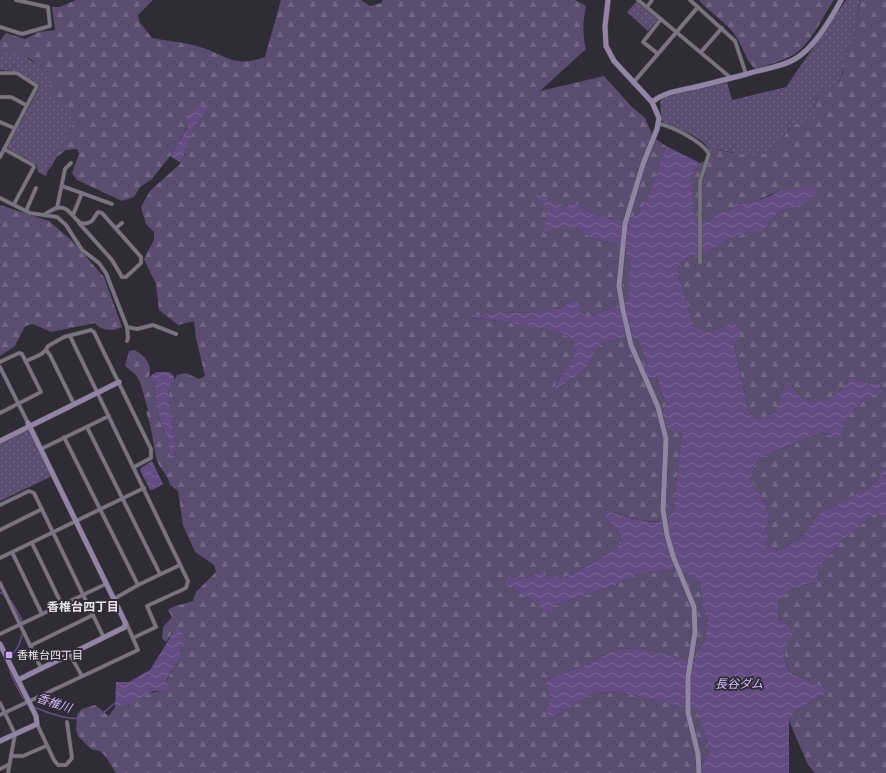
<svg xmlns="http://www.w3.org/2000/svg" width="886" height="773" font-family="'Roboto Serif','Noto Sans JP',serif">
<defs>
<pattern id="forest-firs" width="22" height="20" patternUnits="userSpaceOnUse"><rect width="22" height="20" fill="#5b4d6f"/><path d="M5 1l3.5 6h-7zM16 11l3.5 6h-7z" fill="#736684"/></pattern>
<pattern id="park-dots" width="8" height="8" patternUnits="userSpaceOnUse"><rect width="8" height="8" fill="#5b4d6f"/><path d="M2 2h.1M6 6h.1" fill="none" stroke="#736684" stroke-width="1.8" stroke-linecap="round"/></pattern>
<pattern id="water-waves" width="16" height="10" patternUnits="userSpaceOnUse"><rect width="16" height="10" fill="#634c82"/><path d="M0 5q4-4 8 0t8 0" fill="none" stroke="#796694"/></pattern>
</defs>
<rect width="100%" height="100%" fill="#302c37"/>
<!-- forest -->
<g fill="url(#forest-firs)">
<path d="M76,0H153L138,15L140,23L152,38C167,41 183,42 197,46C226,54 232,69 265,57L281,0H361L370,6L381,3L383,0H575L586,6C583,21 582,34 586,49L540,91L604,76L631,106L645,118L653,137L666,146C659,163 651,195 641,209C626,231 591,213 574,203L566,206L534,195L564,226L581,229L590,237L603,241L615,243L625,252L631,266L629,271V300L590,317L581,313L578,303H568L561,309L554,308L543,312L501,313L470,317C489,320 555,327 567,336C572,339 576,345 575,352C573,367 555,377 554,392L587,367L596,350L601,344L625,337L638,340L648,365L656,376L666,404L662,415L682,432L673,511L664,522L640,520L606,510L605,516L622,538L621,544L596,561L565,577L550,576L539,572L526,578L509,576L505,582L533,601L545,612L555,605L614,586L637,574L675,570L687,574L700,582L702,604L707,619L705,638L694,661L640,648L616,649L591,662L545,681L551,695L550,719L596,692L623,693L697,709L710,752L702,766L703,773H116L106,757L100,751L91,749L78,736L76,730L77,714L82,709L95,705L109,716L115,707C132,704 147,691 164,691L166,683L183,647L176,628L166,642L162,638L163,627L172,617L168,610C175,604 184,605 193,601L196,592L216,572L214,565L195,552L183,525L178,491L170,485C168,474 158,468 156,457C153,442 152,427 146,412L148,410L140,382L135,374L125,366L129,351L134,350C144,354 153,365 149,377L154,383L157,412L168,440L169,454L174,461L175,444L168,390L177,375L186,373L199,379L205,376L196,338L194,321L178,325L159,310L156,284L144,259L154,240V232L146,224L141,207L150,191L181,163L195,126L209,109L188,125L170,156L152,179L140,187L134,197L122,201L77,180L72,173L79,154L77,149L66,150L51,161L46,176L38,172L36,162L45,103L46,75L32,60L20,54L0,58V41L6,33L25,39L39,32L55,30L52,7H60Z"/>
<path d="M699,0H834C822,17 813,41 796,53C785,61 770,64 756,69C747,64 742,44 735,35C725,21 710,13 699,0Z"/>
<path d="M860,0H886V466L872,486L818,514L800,539L779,550L767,547L765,534L770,517L764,500L751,481L754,465L764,456L822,432L834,437H841L846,419L863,401L883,390L880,384H869L852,377C840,392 822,413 801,398C798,395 795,389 792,385L776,412L758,419L749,413L734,344L733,322L709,332L694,325L680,281L678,268L689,257L707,253L730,238L750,232H763L770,221L780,211L797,207L814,187L771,194L755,202L736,204L728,211L719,212L708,222L695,217L691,177L700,163L708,160L716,149L732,153L778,146L792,124L798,123L814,112L815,102L821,92L839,81L843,73V60L855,35Z"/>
<path d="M0,205L49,221L72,241L104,277L122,327C113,331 102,332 95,323L51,332L33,324L25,326L15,346L0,356Z"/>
<path d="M874,514L886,517V773H815L808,765L789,721L797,710L831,691L789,672C785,661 785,658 784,647C783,632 778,619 778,602C792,587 798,585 818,583L819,568L842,541Z"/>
</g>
<!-- park -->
<g fill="url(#park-dots)">
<path d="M846,0H860C857,11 858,23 855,34C853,42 847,50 844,59C842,66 844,73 839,80C829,93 808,92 816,118L809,122L792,124C787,131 783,139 779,145C766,162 733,153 717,149L711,156C710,138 677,129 662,123L660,102L664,96L727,82L732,100L786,87Z"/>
<polygon points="637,1 658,19 648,31 627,12"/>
<polygon points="0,51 18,52 52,75 49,94 68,106 74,122 52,166 45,173 40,171 39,166 7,148 40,86 14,71 0,70"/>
<polygon points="28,428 52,476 0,501 0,442"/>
</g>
<!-- water -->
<g fill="url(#water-waves)">
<polygon points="201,104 209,109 195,126 181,163 170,156 188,126 186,116"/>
<path d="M666,146L700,163L691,177L695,217L708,222L719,212L728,211L736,204L755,202L783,190L814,187L817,194L797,207L780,211L770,221L763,232H750L730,238L707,253L689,257L678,268L680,281L694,325L709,332L733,322L742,331L734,344L749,413L758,419L776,412L787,382C795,386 795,393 802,398C822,412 840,392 852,377L869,384H880L883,391L863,401L846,419L841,437H834L822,432L764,456L754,465L751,481L764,500L770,517L765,534L767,547L779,550L800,539L818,514L872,486L886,466V517L874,514L842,541L819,568L818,583C798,585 792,587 778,602L779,620L795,631C784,647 781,653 789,672L831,691L797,710L789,721V773H703L702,766L710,752L697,710L624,693L596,692L550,719L546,710C553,699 550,693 545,681L591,662L616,649L640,648L694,661L705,638L707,619L702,604L700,582L687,574L675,570L637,574L614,586L555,605L551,612H545L533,601L504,582L509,576L526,578L539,572L550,576L565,577L596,561L621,544L622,538L605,516L606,510C625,516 644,523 664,522L673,511L682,432L666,429L662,415L666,404L656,376L648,378L645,373L648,365L638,340L625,337L601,344L596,350L587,367L554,392C556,377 572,367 575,352C576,346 572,340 568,336C556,328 486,320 468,316L501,313L543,312L554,308L561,309L568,303H578L581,313L590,317L629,300V271L631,266L625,252L615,243L603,241L590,237L580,229L564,226L544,233L547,209L533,194L566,206L574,203C591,213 626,231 641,209C651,195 659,163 666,146Z"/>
<polygon points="156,372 169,372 174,376 174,381 168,390 175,444 174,462 169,454 168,440 157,412 154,383 149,377"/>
<polygon points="152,461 163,484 152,490 150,490 140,470 141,468"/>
<path d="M176,628C196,635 171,670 166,682L170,689L165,691H154L128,704L115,707L116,682H129L150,670Z"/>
</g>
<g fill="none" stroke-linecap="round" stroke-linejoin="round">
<!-- stream -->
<g stroke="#634c82" stroke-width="1.5">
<polyline points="0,592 5,596"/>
<polyline points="11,601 21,618 22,622"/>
<polyline points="10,659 19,645 23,632"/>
<path d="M8,664C9,671 21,698 26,701"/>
<path d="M34,707C54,716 81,725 103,713C107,710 111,706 115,703"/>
</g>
<defs>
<g id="street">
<polyline points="638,0 731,78"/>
<polyline points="690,0 735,41 746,74"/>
<polyline points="647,7 652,0"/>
<polyline points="0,27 22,34 50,26 48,7 16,0"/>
<polyline points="701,52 722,28"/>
<polyline points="657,53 643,42 661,19"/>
<polyline points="0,73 17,73 37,86 0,157"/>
<polyline points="633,83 698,7"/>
<polyline points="0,97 11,97 26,105"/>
<polyline points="0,122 14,128"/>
<path d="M659,124C672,126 703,142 709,154L700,181V263"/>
<polyline points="4,149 33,165 34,167 14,204"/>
<polyline points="62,186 112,204"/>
<polyline points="0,198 30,213 57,217 66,225 82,250 99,263 106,273 127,327 137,329 153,325 176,334"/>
<polyline points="57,208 65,169 71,163"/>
<polyline points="26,211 36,188"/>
<path d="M45,214C49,212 53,209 57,208C74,204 74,232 92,221L98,212L102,213L141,257V263L126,277H122L112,260L79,223"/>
<polyline points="73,215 82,193"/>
<polyline points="116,228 122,223"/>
<polyline points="127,327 128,338 127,341"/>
<polyline points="70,336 188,581 186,588 147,606 156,627 133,638"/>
<polyline points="46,350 50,355 74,404"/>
<path d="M26,361C34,357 45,355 48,346L64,337L91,330L94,332L151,449V458L134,467"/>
<polyline points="0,362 19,353 22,354 41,392 0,413"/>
<polyline points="0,367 28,423"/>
<polyline points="87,427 160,574"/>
<polyline points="64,437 138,585"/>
<polyline points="41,449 109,416"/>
<polyline points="0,505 29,491 34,493 104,638"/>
<polyline points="0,530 42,509"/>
<polyline points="32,543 62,605"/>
<polyline points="12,552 42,614"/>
<polyline points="0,558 144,488"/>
<polyline points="0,583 41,668"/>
<polyline points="114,599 138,585 180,565"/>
<polyline points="0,634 106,584"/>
<polyline points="30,646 93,615"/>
<polyline points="70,655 82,676"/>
<polyline points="0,703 15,734 8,773"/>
<polyline points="0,715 138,650 126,622"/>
<polyline points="37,724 54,760 58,765 66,765 72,758 67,722"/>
<polyline points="11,756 23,756 46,746"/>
<polyline points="0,769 8,765"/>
</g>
<g id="secondary">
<polyline points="608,0 605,26 606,46 614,61 652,102 659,118 657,129 643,164 625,224 619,286 623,310 631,345 658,407 666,439 663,510 667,535 673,556 694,607 695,632 688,677 688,713 698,754 699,773"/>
<path d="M652,102C666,91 683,90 700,86C716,82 732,78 747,74C765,68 787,67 802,54C818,41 831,19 841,0"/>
<polyline points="0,441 119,382"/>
<polyline points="0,644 36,716 37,724 0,741"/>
<polyline points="18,680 125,627 125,622 28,423"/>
</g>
</defs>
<!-- street casing -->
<use href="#street" stroke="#4e4a53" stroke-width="4.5"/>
<!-- secondary casing -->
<use href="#secondary" stroke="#4e4a53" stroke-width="6"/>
<!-- street -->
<use href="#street" stroke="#797481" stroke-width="3.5"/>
<!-- secondary -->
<use href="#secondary" stroke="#9184a4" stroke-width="5"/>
</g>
<!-- markers -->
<rect fill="#c5a7f1" stroke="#302c37" stroke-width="1.5" x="5" y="651" width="8" height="8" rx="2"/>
<g text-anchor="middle" stroke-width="4" stroke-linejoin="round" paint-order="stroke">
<!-- poi labels -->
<g font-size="11" fill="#e6e3ea" stroke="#302c37" text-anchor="start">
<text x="17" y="659">香椎台四丁目</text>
</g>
<!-- neighbourhood labels -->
<g font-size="12" font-weight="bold" fill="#e6e3ea" stroke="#302c37">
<text x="83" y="611">香椎台四丁目</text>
</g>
<!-- water labels -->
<g font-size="12" font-style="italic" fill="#d4b9fb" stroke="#302c37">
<text x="739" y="688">長谷ダム</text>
<text transform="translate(54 703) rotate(18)" y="4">香椎川</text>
</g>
</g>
</svg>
